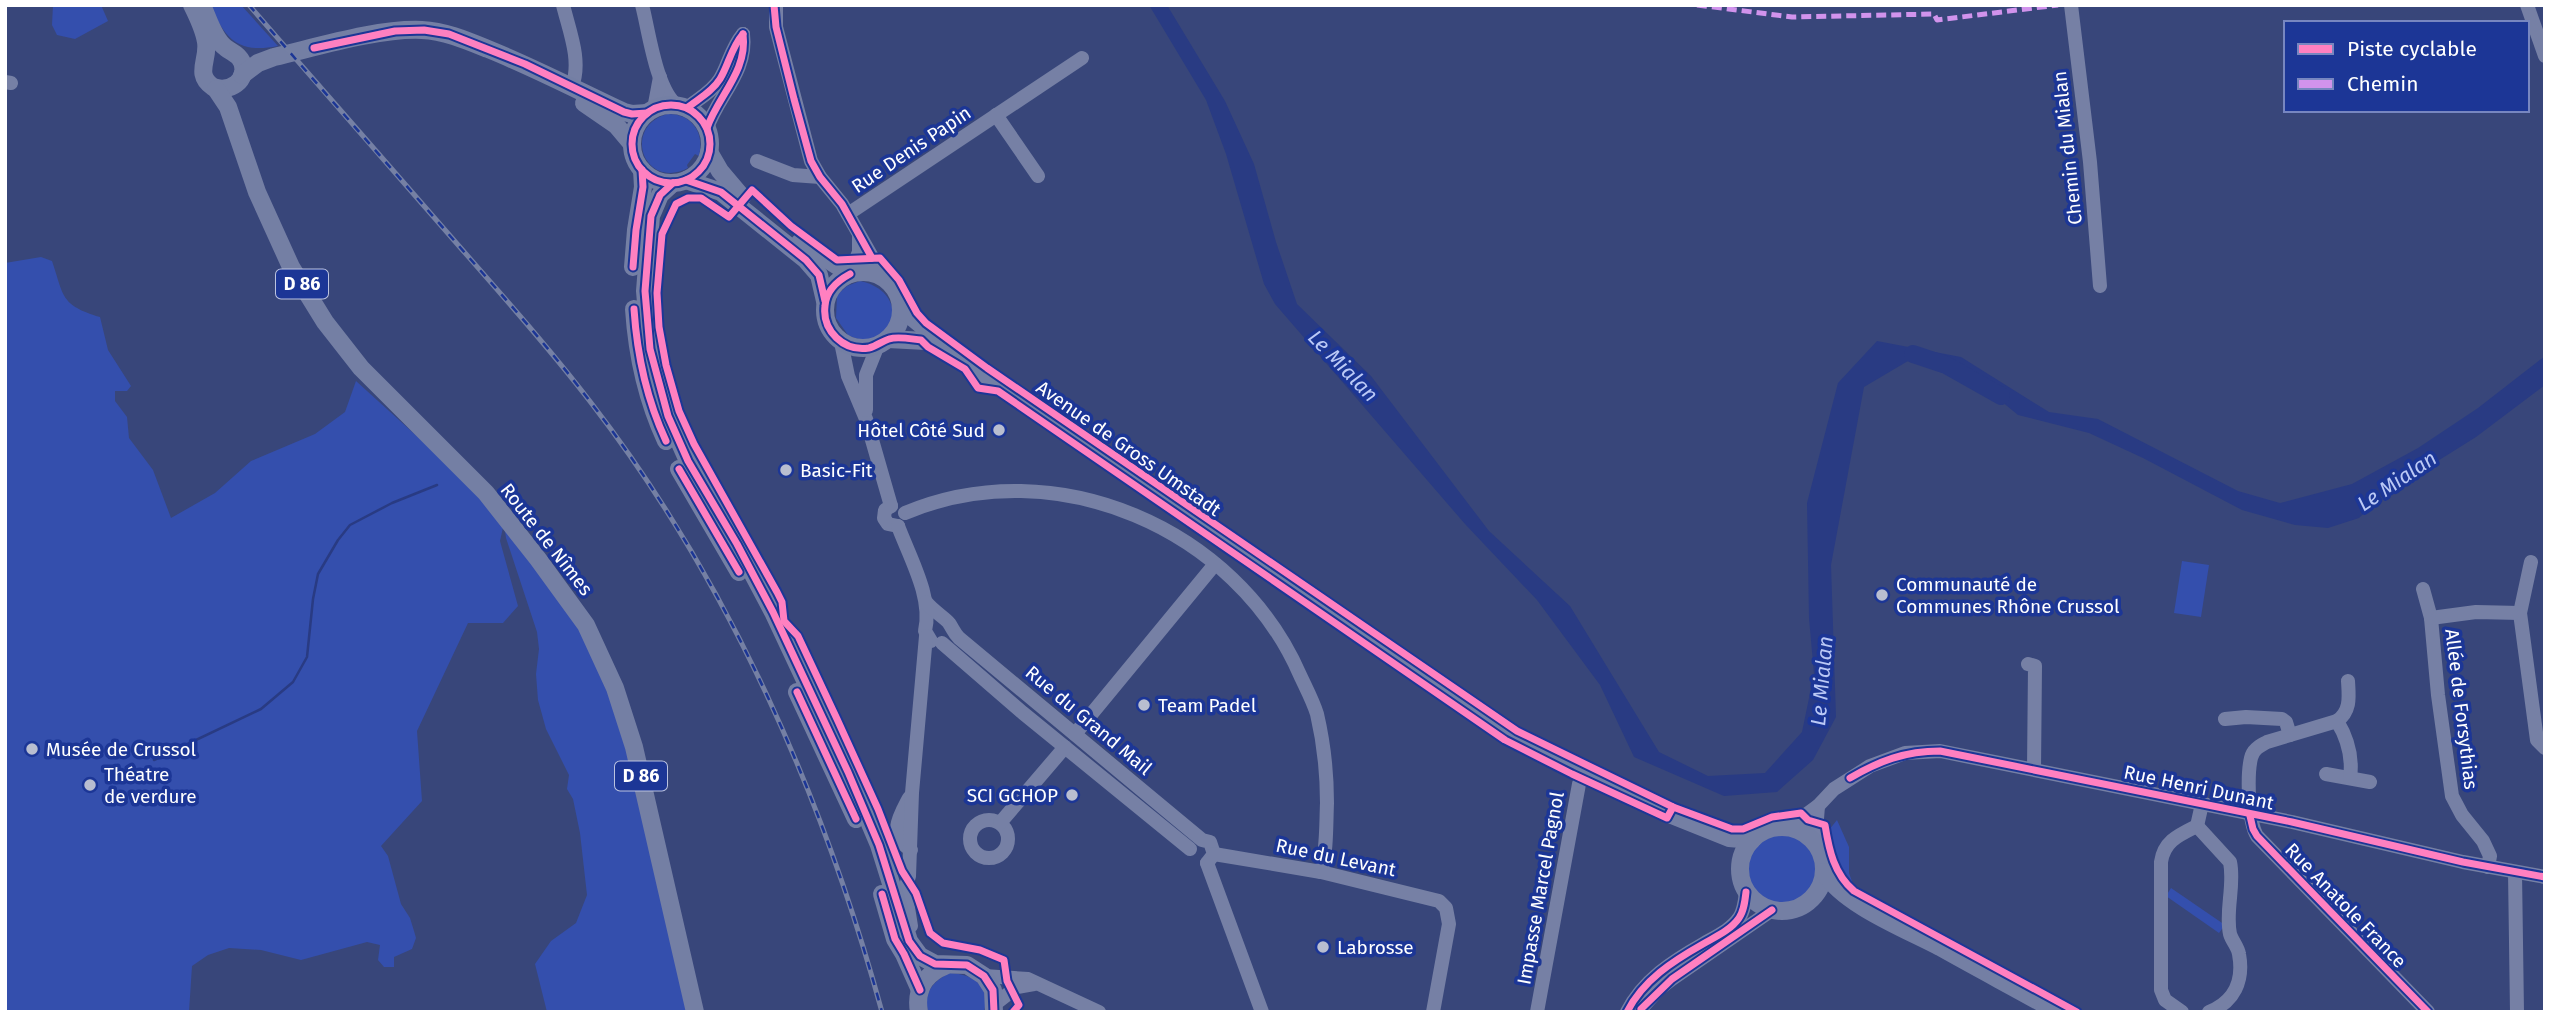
<svg xmlns="http://www.w3.org/2000/svg" width="2550" height="1017" font-family="'Fira Sans',sans-serif">
<rect width="100%" height="100%" fill="#38467a"/>
<!-- green -->
<g fill="#344fad">
<polygon points="53,5 101,5 108,21 75,39 57,35 52,25"/>
<path d="M210,5H241L278,46C238,54 225,39 210,5Z"/>
<path d="M668,114C692,114 705,133 699,156L695,154L687,165L688,168C644,191 621,126 668,114Z"/>
<path d="M41,257L52,261C64,296 60,305 100,317L108,350L131,386L127,391H115V401L127,417L129,438L153,470L171,518L215,493L251,461L315,434L345,412L356,381L506,517L538,559L615,688L695,1012H547L535,964L551,941L576,923L587,895L580,833L573,799L567,789L569,775L546,729L538,700L536,674L539,649L537,632L506,538L504,523L500,541L518,606L503,623H468L417,731L422,801L381,846L388,856L401,904L410,918L414,931L416,938L412,949L394,957V967H384L378,960L380,945L367,942L301,960L261,950L229,948L208,955L192,966L189,1012H5V263Z"/>
<path d="M860,281C915,293 894,358 848,335L836,318L837,295L847,286Z"/>
<polygon points="2182,561 2209,565 2201,617 2174,613"/>
<path d="M1837,820L1849,847V873L1854,887C1838,876 1831,850 1829,830Z"/>
<circle cx="1782" cy="870" r="35"/>
<polygon points="2171,888 2225,925 2219,933 2166,896"/>
<path d="M949,973C973,974 991,985 984,1012H928C923,992 933,982 949,973Z"/>
</g>
<!-- water -->
<polygon fill="#293b83" points="1149,5 1167,5 1225,101 1254,164 1276,242 1297,304 1371,376 1489,531 1570,606 1659,752 1708,776 1765,773 1802,732 1814,674 1809,618 1807,503 1838,383 1877,341 1961,357 2049,412 2098,419 2238,491 2280,503 2352,484 2418,448 2478,408 2545,356 2545,385 2476,437 2385,494 2359,518 2328,528 2295,525 2242,510 2143,458 2089,433 2018,415 1973,378 1941,362 1908,361 1864,387 1831,565 1836,717 1813,760 1777,792 1724,796 1634,757 1600,685 1537,600 1465,524 1275,304 1264,284 1226,154 1206,100"/>
<g fill="none" stroke-linecap="round" stroke-linejoin="round">
<!-- stream -->
<polyline stroke="#293b83" stroke-width="2.5" points="154,760 261,709 293,682 307,657 313,599 318,574 338,540 350,525 392,503 437,485"/>
<!-- river -->
<polyline stroke="#293b83" stroke-width="18" points="1913,354 1946,365 2001,396"/>
<!-- minor -->
<g stroke="#7680a5" stroke-width="14">
<path d="M563,5C569,30 582,61 572,86"/>
<path d="M642,5C649,31 656,91 678,106"/>
<polyline points="776,5 776,27 811,161 820,177 842,204 884,278"/>
<polyline points="2071,5 2090,162 2100,286"/>
<polyline points="2527,5 2545,56"/>
<polyline points="5,82 11,83"/>
<path d="M687,108C698,99 712,92 720,79C729,64 731,48 743,34"/>
<polyline points="654,109 660,77"/>
<polyline points="996,115 1038,176"/>
<path d="M707,128C718,96 748,71 743,34"/>
<polyline points="757,161 793,175 820,177"/>
<polyline points="848,214 1082,58"/>
<polyline points="850,274 859,252 859,235"/>
<polyline points="841,342 848,376 866,419 891,506"/>
<polyline points="866,410 866,375 878,345"/>
<polyline points="891,506 885,510 884,518 888,524 898,526"/>
<path d="M905,513C1055,450 1236,528 1300,675C1306,688 1313,701 1317,714C1324,744 1327,773 1327,803C1326,826 1327,850 1321,872"/>
<path d="M898,526C910,558 933,598 925,631L931,641"/>
<polyline points="2531,562 2520,613 2537,740 2545,748"/>
<polyline points="2423,589 2431,618 2438,695 2452,796 2462,815 2483,841 2490,856 2488,867"/>
<path d="M926,602C932,610 945,618 949,623C953,629 954,633 959,638L1202,840L1210,842L1214,854L1207,863"/>
<polyline points="2431,618 2476,612 2520,613"/>
<polyline points="942,643 1023,713 1190,849"/>
<polyline points="2028,664 2035,666 2034,769"/>
<polyline points="2225,719 2246,717 2282,719 2286,722 2290,735"/>
<path d="M2337,721C2351,711 2349,697 2348,681"/>
<polyline points="1075,734 1215,564"/>
<polyline points="2326,774 2370,782"/>
<path d="M2350,778C2353,757 2348,739 2337,721L2267,742C2260,746 2253,749 2251,758C2247,775 2248,821 2257,836L2428,1012"/>
<path d="M909,798C899,817 887,835 911,850"/>
<circle cx="989" cy="839" r="19"/>
<polyline points="1000,823 1065,747"/>
<path d="M2197,826L2230,862C2235,885 2225,911 2230,934C2232,941 2238,947 2239,954C2244,981 2234,1002 2209,1012"/>
<polyline points="1788,828 1818,806 1834,789 1870,766 1905,753 1940,751 2292,822 2463,862 2545,877"/>
<polyline points="1815,844 1818,806"/>
<polyline points="1214,854 1321,872 1439,901 1446,908 1449,924 1433,1012"/>
<polyline points="1207,863 1262,1012"/>
<polyline points="2515,872 2517,1012"/>
<polyline points="911,926 905,889 909,876 912,793 926,636"/>
<polyline points="984,976 1028,979 1099,1012"/>
<polyline points="995,1004 1017,987 1034,984"/>
<polyline points="1537,1012 1579,784 1584,771"/>
<path d="M1627,1012C1643,980 1673,961 1703,944C1715,937 1731,930 1739,918C1744,911 1745,901 1746,892"/>
<polyline points="1638,1012 1659,989 1672,979 1772,910"/>
<path d="M2182,1012L2165,1000L2161,990V862C2164,841 2179,835 2197,826L2202,804"/>
</g>
<!-- major -->
<g stroke="#747fa4" stroke-width="18">
<path d="M192,5C198,17 204,29 206,42C209,60 194,74 213,87C229,93 249,81 242,62C238,53 232,53 226,48C214,40 208,18 202,5"/>
<path d="M242,75L258,63L274,57C317,47 379,28 422,30C445,31 466,40 488,49C535,68 579,91 624,112L632,114L647,113"/>
<polyline points="216,89 228,107 257,192 291,267 325,322 361,368 486,493 538,559 586,625 615,688 634,747 695,1012"/>
<polyline points="584,103 616,125 632,144"/>
<circle cx="671" cy="144" r="39"/>
<polyline points="709,152 720,171 742,197"/>
<polyline points="686,180 721,192 806,260 819,275 825,301"/>
<polyline points="673,183 660,195 651,216 645,291 650,349 668,416 688,461 737,544 773,612 848,772 879,845 909,941 920,956 935,964 967,965 984,976 993,990 994,1012"/>
<polyline points="800,242 850,274"/>
<polyline points="633,267 636,230 643,187 642,170"/>
<circle cx="863" cy="310" r="38"/>
<polyline points="901,308 959,356 1402,664 1513,736 1669,814 1729,838 1752,840"/>
<path d="M634,309C637,355 646,398 666,441"/>
<polyline points="888,339 926,341 943,349"/>
<polyline points="679,469 739,572"/>
<polyline points="797,692 856,819"/>
<circle cx="1782" cy="869" r="42"/>
<path d="M1824,872C1844,905 1906,929 1940,947C1979,969 2019,990 2058,1012"/>
<polyline points="882,894 895,939 904,954 920,990"/>
<path d="M919,1012C915,990 925,974 945,966"/>
</g>
<defs>
<path id="rail" d="M249,5C316,83 384,160 452,238C499,292 548,346 592,404C729,582 823,796 882,1012"/>
</defs>
<!-- rail casing -->
<use href="#rail" stroke="#7580a4" stroke-width="5"/>
<!-- rail -->
<use href="#rail" stroke="#1c3696" stroke-width="2.5" stroke-dasharray="8" stroke-linecap="butt"/>
<!-- quiet -->
<polyline stroke="#d193ec" stroke-width="5" stroke-dasharray="10 5" stroke-linecap="butt" points="1697,5 1792,17 1934,14 1937,20 2058,5"/>
<defs>
<g id="cycleway">
<polyline points="774,5 776,27 794,99 811,161 820,177 842,204 872,258"/>
<polyline points="314,48 395,31 424,30 449,34 525,64 624,112 632,114 647,113"/>
<circle cx="671" cy="144" r="39"/>
<path d="M687,108C698,99 712,92 720,79C729,64 731,48 743,34"/>
<path d="M707,128C718,96 748,71 743,34"/>
<polyline points="686,180 721,192 806,260 819,275 825,301"/>
<polyline points="673,183 660,195 651,216 645,291 650,349 668,416 688,461 737,544 773,612 848,772 879,845 909,941 920,956 935,964 967,965 984,976 993,990 994,1012"/>
<polyline points="633,267 636,230 643,187 642,170"/>
<path d="M850,274C837,281 826,291 825,306C822,331 844,352 869,348C877,346 882,341 889,339C898,336 911,339 921,340L928,347L965,369L978,388L998,391L1505,740L1572,774L1667,818L1673,807"/>
<path d="M634,309C637,355 646,398 666,441"/>
<polyline points="679,469 739,572"/>
<polyline points="797,692 856,819"/>
<path d="M1850,778C1879,761 1905,751 1940,751L2292,822L2463,862L2545,877"/>
<polyline points="2250,816 2253,829 2257,836 2428,1012"/>
<polyline points="882,894 895,939 904,954 920,990"/>
<polyline points="1641,1009 1672,979 1772,910"/>
<path d="M1013,1012L1019,1005L1007,981L1004,960L980,950L943,943L930,933L916,893L902,871L878,809L837,719L798,636L784,621L782,602L777,592L694,444L679,411L666,365L659,327L657,293L662,234L676,204L688,198H701L729,217L752,190L791,226L837,260L880,258L899,280L917,313L926,323L987,368L1517,731L1673,807L1732,829H1743L1772,817L1801,813L1808,820L1825,825C1829,850 1834,874 1854,891L2077,1012"/>
<path d="M1627,1012C1643,980 1673,961 1703,944C1715,937 1731,930 1739,918C1744,911 1745,901 1746,892"/>
</g>
</defs>
<!-- cycleway casing -->
<use href="#cycleway" stroke="#1c3696" stroke-width="11"/>
<!-- cycleway -->
<use href="#cycleway" stroke="#ff80c0" stroke-width="7"/>
</g>
<!-- markers -->
<g fill="#b9bed0" stroke="#1c3696" stroke-width="2.5">
<circle cx="999" cy="430" r="7"/>
<circle cx="786" cy="470" r="7"/>
<circle cx="1882" cy="595" r="7"/>
<circle cx="1144" cy="705" r="7"/>
<circle cx="32" cy="749" r="7"/>
<circle cx="90" cy="785" r="7"/>
<circle cx="1072" cy="795" r="7"/>
<circle cx="1323" cy="947" r="7"/>
</g>
<g text-anchor="middle" stroke-width="7" stroke-linejoin="round" paint-order="stroke">
<!-- shield labels -->
<g fill="#1c3696" stroke="#bbc3e0" stroke-width="2">
<rect x="276" y="269.5" width="52" height="29" rx="5"/>
<rect x="615" y="761.5" width="52" height="29" rx="5"/>
</g>
<g font-size="18" font-weight="bold" fill="#fff">
<text x="302" y="290">D 86</text>
<text x="641" y="782">D 86</text>
</g>
<!-- street labels -->
<g font-size="19" fill="#fff" stroke="#1c3696">
<text transform="translate(2067 148) rotate(-96)" y="7">Chemin du Mialan</text>
<text transform="translate(911 149) rotate(-34)" y="7">Rue Denis Papin</text>
<text transform="translate(1129 448) rotate(35)" y="7">Avenue de Gross Umstadt</text>
<text transform="translate(547 539) rotate(52)" y="7">Route de Nîmes</text>
<text transform="translate(2462 709) rotate(83)" y="7">Allée de Forsythias</text>
<text transform="translate(1089 720) rotate(40)" y="7">Rue du Grand Mail</text>
<text transform="translate(2199 787) rotate(12)" y="7">Rue Henri Dunant</text>
<text transform="translate(1336 857) rotate(12)" y="7">Rue du Levant</text>
<text transform="translate(1540 888) rotate(-80)" y="7">Impasse Marcel Pagnol</text>
<text transform="translate(2346 905) rotate(46)" y="7">Rue Anatole France</text>
</g>
<!-- poi labels -->
<g font-size="19" fill="#fff" stroke="#1c3696" text-anchor="start">
<text x="985" y="437" text-anchor="end">Hôtel Côté Sud</text>
<text x="800" y="477">Basic-Fit</text>
<text x="1896" y="591">Communauté de<tspan x="1896" dy="22">Communes Rhône Crussol</tspan></text>
<text x="1158" y="712">Team Padel</text>
<text x="46" y="756">Musée de Crussol</text>
<text x="104" y="781">Théatre<tspan x="104" dy="22">de verdure</tspan></text>
<text x="1058" y="802" text-anchor="end">SCI GCHOP</text>
<text x="1337" y="954">Labrosse</text>
</g>
<!-- water labels -->
<g font-size="21" font-style="italic" fill="#bbc9f6" stroke="#1c3696">
<text transform="translate(1343 366) rotate(46)" y="7">Le Mialan</text>
<text transform="translate(2397 481) rotate(-34)" y="7">Le Mialan</text>
<text transform="translate(1822 681) rotate(-85)" y="7">Le Mialan</text>
</g>
</g>
<!-- border -->
<rect width="2550" height="1017" fill="none" stroke="#ffffff" stroke-width="14"/>
<!-- legend -->
<rect x="2284" y="21" width="245" height="91" fill="#1c3696" stroke="#7786c0" stroke-width="2"/>
<rect x="2298" y="44" width="35" height="10" fill="#ff80c0" stroke="#7786c0" stroke-width="2"/>
<text x="2347" y="56" font-size="21" fill="#ffffff">Piste cyclable</text>
<rect x="2298" y="79" width="35" height="10" fill="#d193ec" stroke="#7786c0" stroke-width="2"/>
<text x="2347" y="91" font-size="21" fill="#ffffff">Chemin</text>
</svg>
